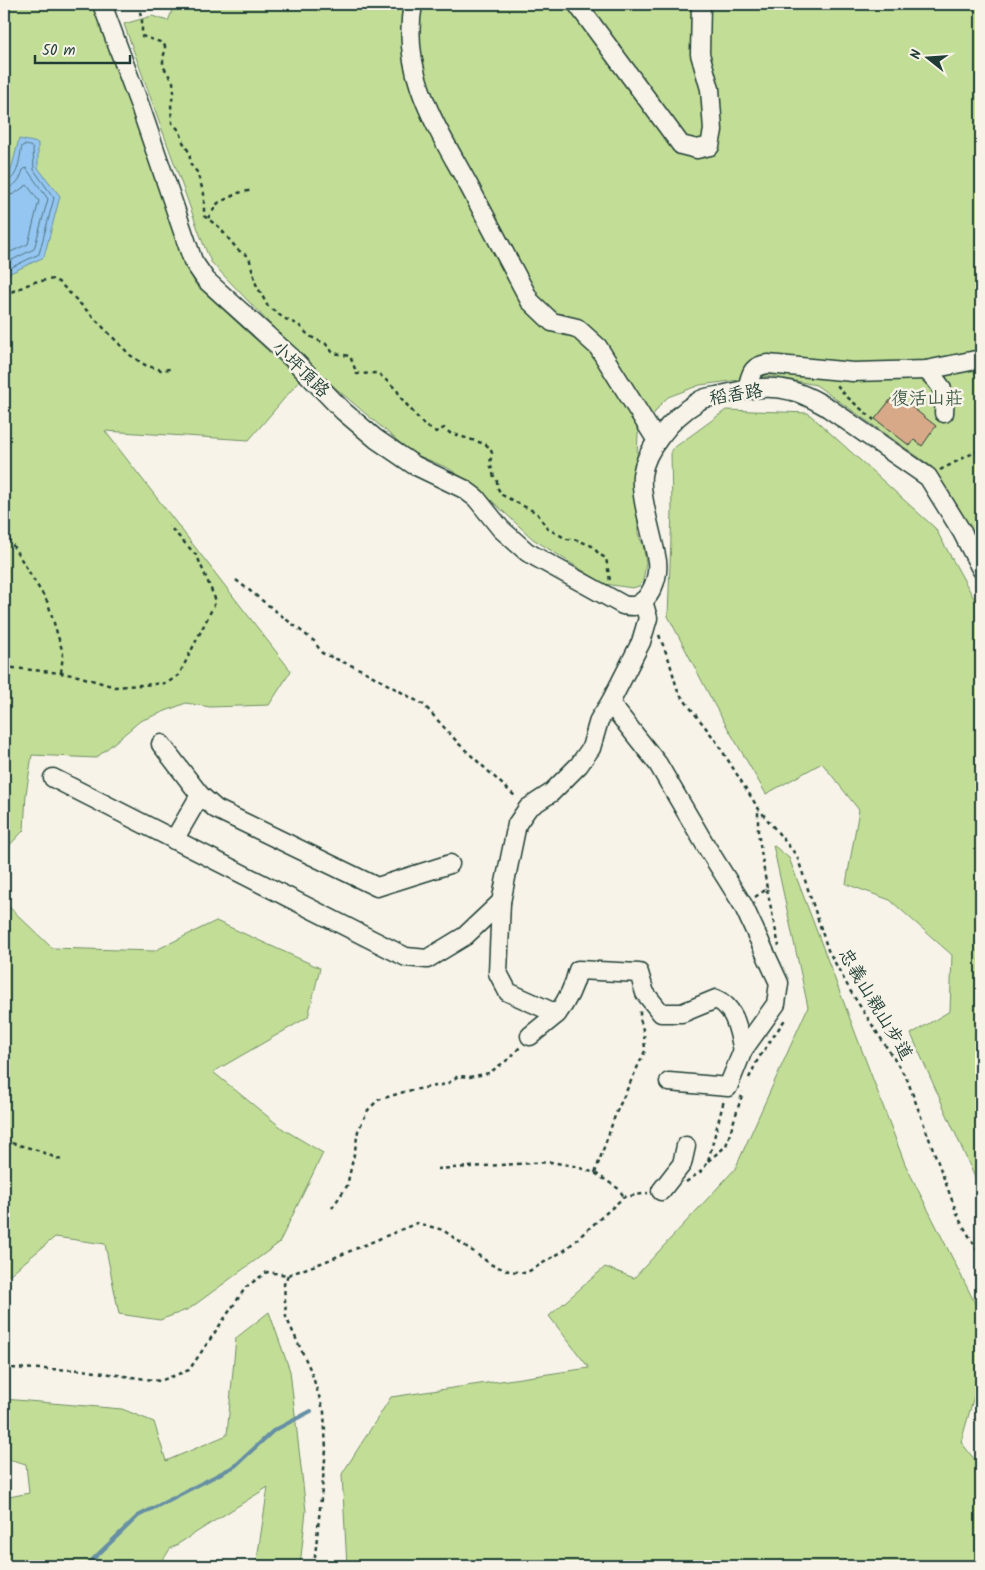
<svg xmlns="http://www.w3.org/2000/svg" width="985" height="1570" font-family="Kalam,'LXGW WenKai TC',sans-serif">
<rect width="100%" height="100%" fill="#f7f3e8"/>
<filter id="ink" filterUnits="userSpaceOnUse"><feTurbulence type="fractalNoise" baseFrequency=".02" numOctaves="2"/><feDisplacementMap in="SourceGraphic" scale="10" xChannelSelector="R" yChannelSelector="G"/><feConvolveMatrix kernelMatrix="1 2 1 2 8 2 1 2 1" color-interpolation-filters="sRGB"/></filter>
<g filter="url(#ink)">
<!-- green -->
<g fill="#c2de96" stroke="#708e65">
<polygon points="4,4 93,4 195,284 300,380 249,440 105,431 291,671 269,705 210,707 186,703 140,721 96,758 32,755 26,794 24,830 4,851"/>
<polygon points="175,4 981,4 981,554 931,466 816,385 771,376 700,385 668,397 660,405 653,415 643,422 638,434 637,457 638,534 643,545 646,563 643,581 639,586 633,588 604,584 544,546 533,539 478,488 448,468 412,453 312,368 211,262 203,243 124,24 152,16 168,21"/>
<polygon points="726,410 808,413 935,528 981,611 981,1191 911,1034 950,1011 952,955 890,900 846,884 859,810 822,763 766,794 715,706 668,616 672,512 671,450"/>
<polygon points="773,845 789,858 905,1164 981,1315 981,1371 961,1442 981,1468 981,1566 347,1566 342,1474 391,1397 589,1368 549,1316 605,1267 634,1278 735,1169 808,1007"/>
<polygon points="4,902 52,948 154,951 216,921 320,968 308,1017 213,1072 283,1129 323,1153 279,1243 189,1309 160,1320 119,1314 105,1244 55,1237 4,1279"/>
<polygon points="269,1312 290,1371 306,1511 300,1566 256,1566 268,1487 170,1549 159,1566 4,1566 4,1498 29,1493 26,1464 4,1458 4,1399 122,1409 154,1422 166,1461 227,1435 236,1338"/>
</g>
<!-- water -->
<polygon fill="#95c6f1" stroke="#668fa5" points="19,139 38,143 38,168 60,196 44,257 4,276 4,178 10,174"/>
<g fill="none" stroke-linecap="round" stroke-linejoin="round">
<!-- shore -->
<g stroke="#4e7480" stroke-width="1">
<path d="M4,182C19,180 19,159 22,146C25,144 32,146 33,149L34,170L54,198L39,254L4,271"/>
<path d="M4,188C16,187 20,180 23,170L26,168L48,199L34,249L4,264"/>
<polyline points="4,196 14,194 27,185 39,201 28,244 4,255"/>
</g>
<!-- stream -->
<polyline stroke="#668fa5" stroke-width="4" points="86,1566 138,1516 235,1466 273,1431 311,1411"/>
</g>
<!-- building -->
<polygon fill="#d8a989" stroke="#1f3d34" points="895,394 936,426 922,446 914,440 910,446 875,419"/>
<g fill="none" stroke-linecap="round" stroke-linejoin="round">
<defs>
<g id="minor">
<path d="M102,4L140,106L193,261L206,280L291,357L343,411L376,439L414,465L464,489L476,498L501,529L527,552L623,605C626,606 631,606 634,606C651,601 659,577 657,561C653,536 640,499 642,475C644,461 652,447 660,437C670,423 684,410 699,401C704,397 711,397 717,396C742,390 767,384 792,391C805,394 816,401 827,407L928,477L962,532L981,569"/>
<path d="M413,4C400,74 437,127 469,186C489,224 510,263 530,301L552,322L577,328L598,347L657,441"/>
<polyline points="577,4 681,145 697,149 710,146 713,130 710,89 700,54 701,4"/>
<path d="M926,370C942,385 946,391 944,413"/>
<path d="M747,389C751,374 751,366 768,364L853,372L926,370L981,359"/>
<polyline points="643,601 648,618 641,642 610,703 658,764 706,846 743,905 779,983 776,1004 743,1050 728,1087 669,1082"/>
<polyline points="161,744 200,795"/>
<polyline points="53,778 406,957 427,959 465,936 501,902 517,824 528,808 551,793 579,765 591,748 599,720 610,703"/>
<polyline points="174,840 200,795 216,809 377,887 450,864"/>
<polyline points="501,902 498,973 508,992 557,1014 530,1036"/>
<path d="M557,1014C568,1000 574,987 578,970L639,973L645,993L661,1013H682L716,999C736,1008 738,1030 743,1050"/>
<polyline points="661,1191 682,1164 686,1146"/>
</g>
</defs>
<!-- minor casing -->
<use href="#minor" stroke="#1f3d34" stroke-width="21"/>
<!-- path -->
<g stroke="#1f3d34" stroke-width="2.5" stroke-dasharray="4 4" stroke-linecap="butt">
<polyline points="138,4 142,20 142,36 160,42 165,46 165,51 163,58 163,66 173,82 174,92 171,104 172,123 180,131 183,142 189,152 191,165 197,172 204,194 204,216 219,227 238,250 249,257 256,284 267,305 282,317 291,322 298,324 309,336 326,344 333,353 350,356 357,374 378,373 397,390 401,398 424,425 436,432 444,428 450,433 485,444 490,448 492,453 490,463 494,477 497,481 497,487 502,495 537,513 548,529 567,539 577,540 592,546 600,555 606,558 610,581"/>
<polyline points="208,218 218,203 238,193 253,190"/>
<polyline points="4,295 34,282 54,279 61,284 130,355 145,365 161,370 170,369"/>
<polyline points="837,385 846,396 874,420"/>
<polyline points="940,470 981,449"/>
<polyline points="974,526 981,522"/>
<polyline points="4,531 48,603 63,653 61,673"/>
<polyline points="236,580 314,641 322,653 362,670 424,705 459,744 517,798"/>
<polyline points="659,635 669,660 678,692 716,741 758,808 797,856 828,950 851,992 907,1079 959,1219 981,1256"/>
<polyline points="4,667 61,673 78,676 115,687 167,683 179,675 216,601 197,556 169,526"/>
<polyline points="767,889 779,946"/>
<polyline points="755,897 767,889 758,832 758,809"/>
<polyline points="749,1078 758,1059 786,1018"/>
<polyline points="4,1141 37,1150 61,1160"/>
<polyline points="708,1161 726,1146 743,1092"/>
<polyline points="437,1169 551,1162 574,1166 595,1173 619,1189 624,1197"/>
<polyline points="595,1173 616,1113 645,1051 644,1034 640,1018 640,1010"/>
<polyline points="686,1182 703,1170 708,1161 724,1100"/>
<polyline points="332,1208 347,1186 355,1150 358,1131 368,1110 378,1100 407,1091 447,1084 458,1076 470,1077 489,1073 510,1058 520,1047"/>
<polyline points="288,1275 284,1284 286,1317 311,1371 324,1412 326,1450 314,1566"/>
<polyline points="4,1368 82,1370 160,1381 189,1370 246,1287 267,1272 288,1275 324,1262 417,1223 443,1230 492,1265 509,1271 526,1273 565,1250 624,1197 648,1193"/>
</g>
<!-- minor -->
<use href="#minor" stroke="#f7f3e8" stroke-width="18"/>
</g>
</g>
<g text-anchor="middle" stroke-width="5" stroke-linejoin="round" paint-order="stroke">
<!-- street labels -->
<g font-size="18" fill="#1f3d34" stroke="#f7f3e8">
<text transform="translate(301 369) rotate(44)" y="6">小坪頂路</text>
<text transform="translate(736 394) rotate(-9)" y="6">稻香路</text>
<text transform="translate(876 1004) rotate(59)" y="6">忠義山親山步道</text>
</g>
<!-- park labels -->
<g font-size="18" fill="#405d48" stroke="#f7f3e8">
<text x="927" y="404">復活山莊</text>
</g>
</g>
<!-- margin -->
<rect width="985" height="1570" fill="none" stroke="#f7f3e8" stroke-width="20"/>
<rect x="10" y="10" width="965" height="1550" fill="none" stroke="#1f3d34" stroke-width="2" filter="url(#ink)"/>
<!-- north arrow -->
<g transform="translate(928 58) rotate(287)" stroke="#f7f3e8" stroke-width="4" paint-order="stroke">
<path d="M0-4L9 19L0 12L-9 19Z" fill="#1f3d34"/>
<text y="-8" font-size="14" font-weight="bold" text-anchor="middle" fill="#1f3d34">N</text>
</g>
<!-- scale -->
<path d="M35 55v8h95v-8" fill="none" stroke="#1f3d34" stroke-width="2.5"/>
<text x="42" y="55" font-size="15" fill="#1f3d34" stroke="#f7f3e8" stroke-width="4" paint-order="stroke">50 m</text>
</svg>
